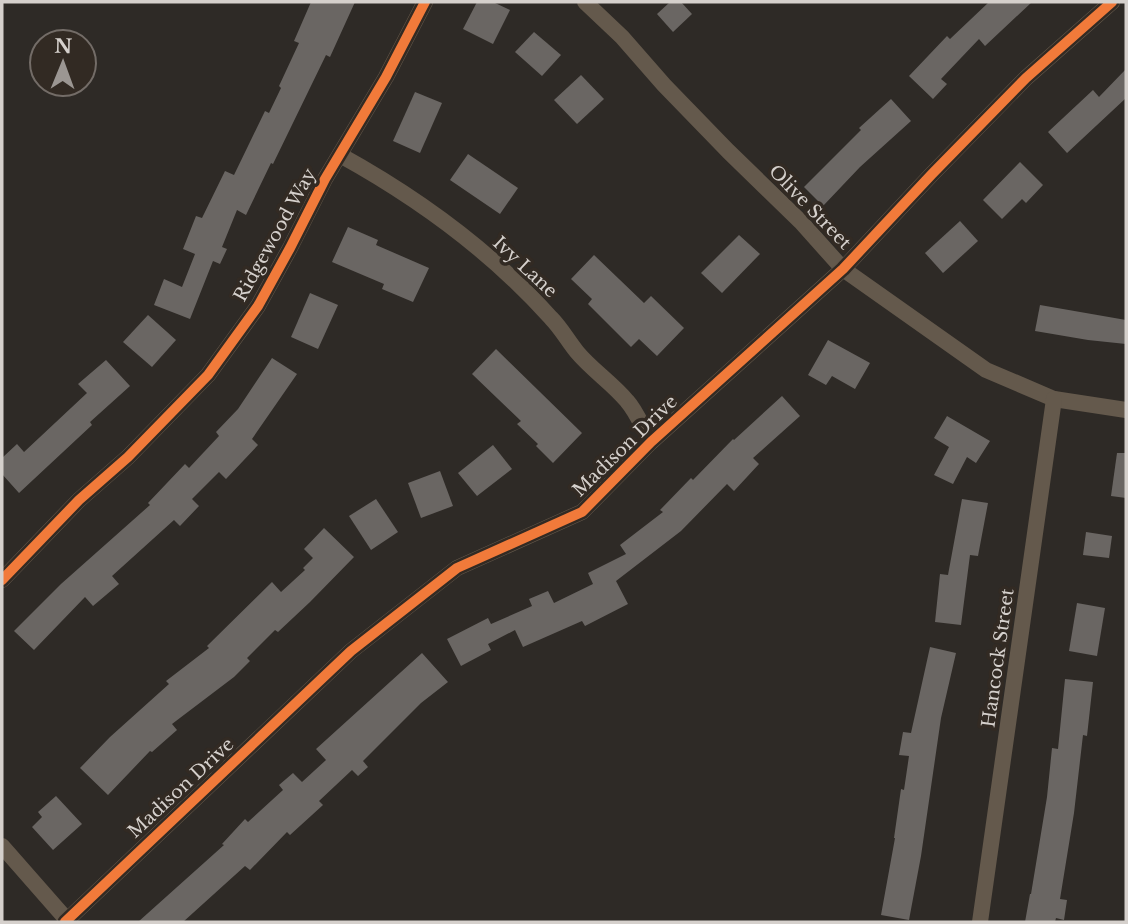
<svg xmlns="http://www.w3.org/2000/svg" width="1128" height="924" font-family="'Libre Baskerville',serif">
<rect width="100%" height="100%" fill="#2e2a26"/>
<!-- building -->
<g fill="#6a6663">
<polygon points="311,2 355,2 330,57 326,55 273,164 271,163 246,215 237,210 222,247 227,249 220,264 213,261 190,319 154,305 164,279 182,287 195,254 183,249 196,216 202,218 225,171 234,175 265,111 269,113 281,88 279,86 299,43 294,41"/>
<polygon points="477,2 493,2 510,10 493,44 463,29"/>
<polygon points="670,2 681,2 692,14 673,32 657,14"/>
<polygon points="989,2 1032,2 985,46 979,39 941,79 947,84 933,99 909,76 947,36 950,39"/>
<polygon points="534,32 561,55 542,76 515,52"/>
<polygon points="1126,69 1126,98 1067,153 1048,132 1093,90 1099,97"/>
<polygon points="581,75 604,99 577,124 554,100"/>
<polygon points="415,92 442,103 420,153 393,141"/>
<polygon points="891,99 911,121 860,167 823,206 804,187 861,130 859,128"/>
<polygon points="468,154 518,188 500,214 450,180"/>
<polygon points="1020,162 1043,185 1026,203 1022,199 1002,219 983,200"/>
<polygon points="960,221 978,241 943,273 925,253"/>
<polygon points="348,227 378,240 376,245 429,268 413,302 382,289 384,284 332,262"/>
<polygon points="739,235 760,254 722,293 701,273"/>
<polygon points="594,255 644,303 651,296 684,328 657,356 639,339 631,347 588,304 592,299 571,279"/>
<polygon points="310,293 338,305 318,349 291,337"/>
<polygon points="1040,305 1126,320 1126,344 1088,340 1035,331"/>
<polygon points="148,315 176,340 152,367 123,342"/>
<polygon points="828,340 870,363 855,389 832,376 826,385 808,375"/>
<polygon points="496,349 582,433 553,463 536,446 538,444 517,424 521,421 472,374"/>
<polygon points="272,358 297,374 252,439 258,445 226,479 219,472 192,499 199,506 180,526 174,520 112,576 119,584 93,606 85,597 34,650 14,631 61,584 150,505 148,503 185,464 189,468 219,436 216,432 238,409"/>
<polygon points="106,360 130,386 90,422 92,425 19,493 2,474 2,458 17,444 24,452 87,393 78,384"/>
<polygon points="782,396 800,416 753,458 759,464 734,491 727,484 681,531 616,581 628,604 585,626 582,621 523,647 515,630 488,644 491,650 461,666 447,639 488,618 491,624 532,606 529,599 548,591 554,603 593,584 588,573 626,554 620,545 663,512 660,510 691,478 693,480 733,439 734,440"/>
<polygon points="947,416 990,441 976,463 967,457 953,484 934,475 949,447 934,438"/>
<polygon points="493,445 512,469 477,496 458,473"/>
<polygon points="1117,453 1126,453 1126,498 1111,496"/>
<polygon points="440,471 453,506 421,518 408,483"/>
<polygon points="376,499 398,532 371,550 349,516"/>
<polygon points="962,499 988,503 978,556 970,555 961,625 935,622 940,574 948,575"/>
<polygon points="324,528 354,557 310,602 278,632 275,630 247,658 250,661 234,677 172,724 177,730 152,752 150,751 108,795 80,768 110,737 169,684 166,681 209,648 207,646 272,582 281,592 305,570 303,568 313,558 304,549"/>
<polygon points="1086,532 1112,536 1109,558 1083,555"/>
<polygon points="1077,603 1105,608 1097,656 1069,651"/>
<polygon points="930,647 956,653 941,718 921,856 909,920 881,915 895,838 894,838 901,789 904,790 909,756 899,755 903,732 911,733"/>
<polygon points="422,653 448,682 421,703 363,761 368,767 358,776 352,770 319,801 323,805 290,835 287,832 250,870 245,866 183,922 138,922 224,845 222,844 245,819 248,822 283,790 279,785 293,773 302,782 326,760 316,749"/>
<polygon points="1065,679 1093,682 1087,736 1083,735 1074,813 1060,899 1067,900 1064,920 1056,918 1055,922 1025,922 1030,894 1031,894 1047,797 1052,748 1058,749"/>
<polygon points="56,796 82,824 53,850 32,827 42,817 38,812"/>
</g>
<g fill="none" stroke-linecap="round" stroke-linejoin="round">
<!-- street -->
<g stroke="#64594c" stroke-width="16">
<polyline points="585,2 622,37 664,85 728,151 801,222 843,269 986,370 1054,399 1126,410"/>
<path d="M340,155C418,198 491,251 551,318C561,328 568,341 577,352C592,370 612,383 627,401C637,412 643,429 651,442"/>
<polyline points="2,580 79,500 128,457 208,375 258,306 290,248 325,179 386,77 425,2"/>
<polyline points="2,846 67,920"/>
<polyline points="65,922 351,651 457,568 582,512 651,442 843,269 932,174 1026,78 1112,2"/>
<polyline points="980,922 1054,399"/>
</g>
<defs>
<g id="cycleway">
<polyline points="2,580 79,500 128,457 208,375 258,306 290,248 325,179 386,77 425,2"/>
<polyline points="65,922 351,651 457,568 582,512 651,442 843,269 932,174 1026,78 1112,2"/>
</g>
</defs>
<!-- cycleway casing -->
<use href="#cycleway" stroke="#322a23" stroke-width="15"/>
<!-- cycleway -->
<use href="#cycleway" stroke="#f17a3a" stroke-width="10"/>
</g>
<g text-anchor="middle" stroke-width="7" stroke-linejoin="round" paint-order="stroke">
<!-- street labels -->
<g font-size="18" fill="#d5d0cc" stroke="#322a23">
<text transform="translate(810 207) rotate(46)" y="6">Olive Street</text>
<text transform="translate(275 235) rotate(-61)" y="6">Ridgewood Way</text>
<text transform="translate(525 267) rotate(43)" y="6">Ivy Lane</text>
<text transform="translate(625 446) rotate(-44)" y="6">Madison Drive</text>
<text transform="translate(998 658) rotate(-82)" y="6">Hancock Street</text>
<text transform="translate(181 788) rotate(-43)" y="6">Madison Drive</text>
</g>
</g>
<!-- border -->
<rect width="1128" height="924" fill="none" stroke="#d5d0cc" stroke-width="7"/>
<!-- north arrow -->
<g transform="translate(63 63) rotate(1)"><circle r="33" fill="#322a23" stroke="#736c67" stroke-width="2"/>
<path d="M0-5L12 26L0 18L-12 26Z" fill="#9b9692"/>
<text y="-10" font-size="19" font-weight="bold" text-anchor="middle" fill="#d5d0cc">N</text>
</g>
</svg>
